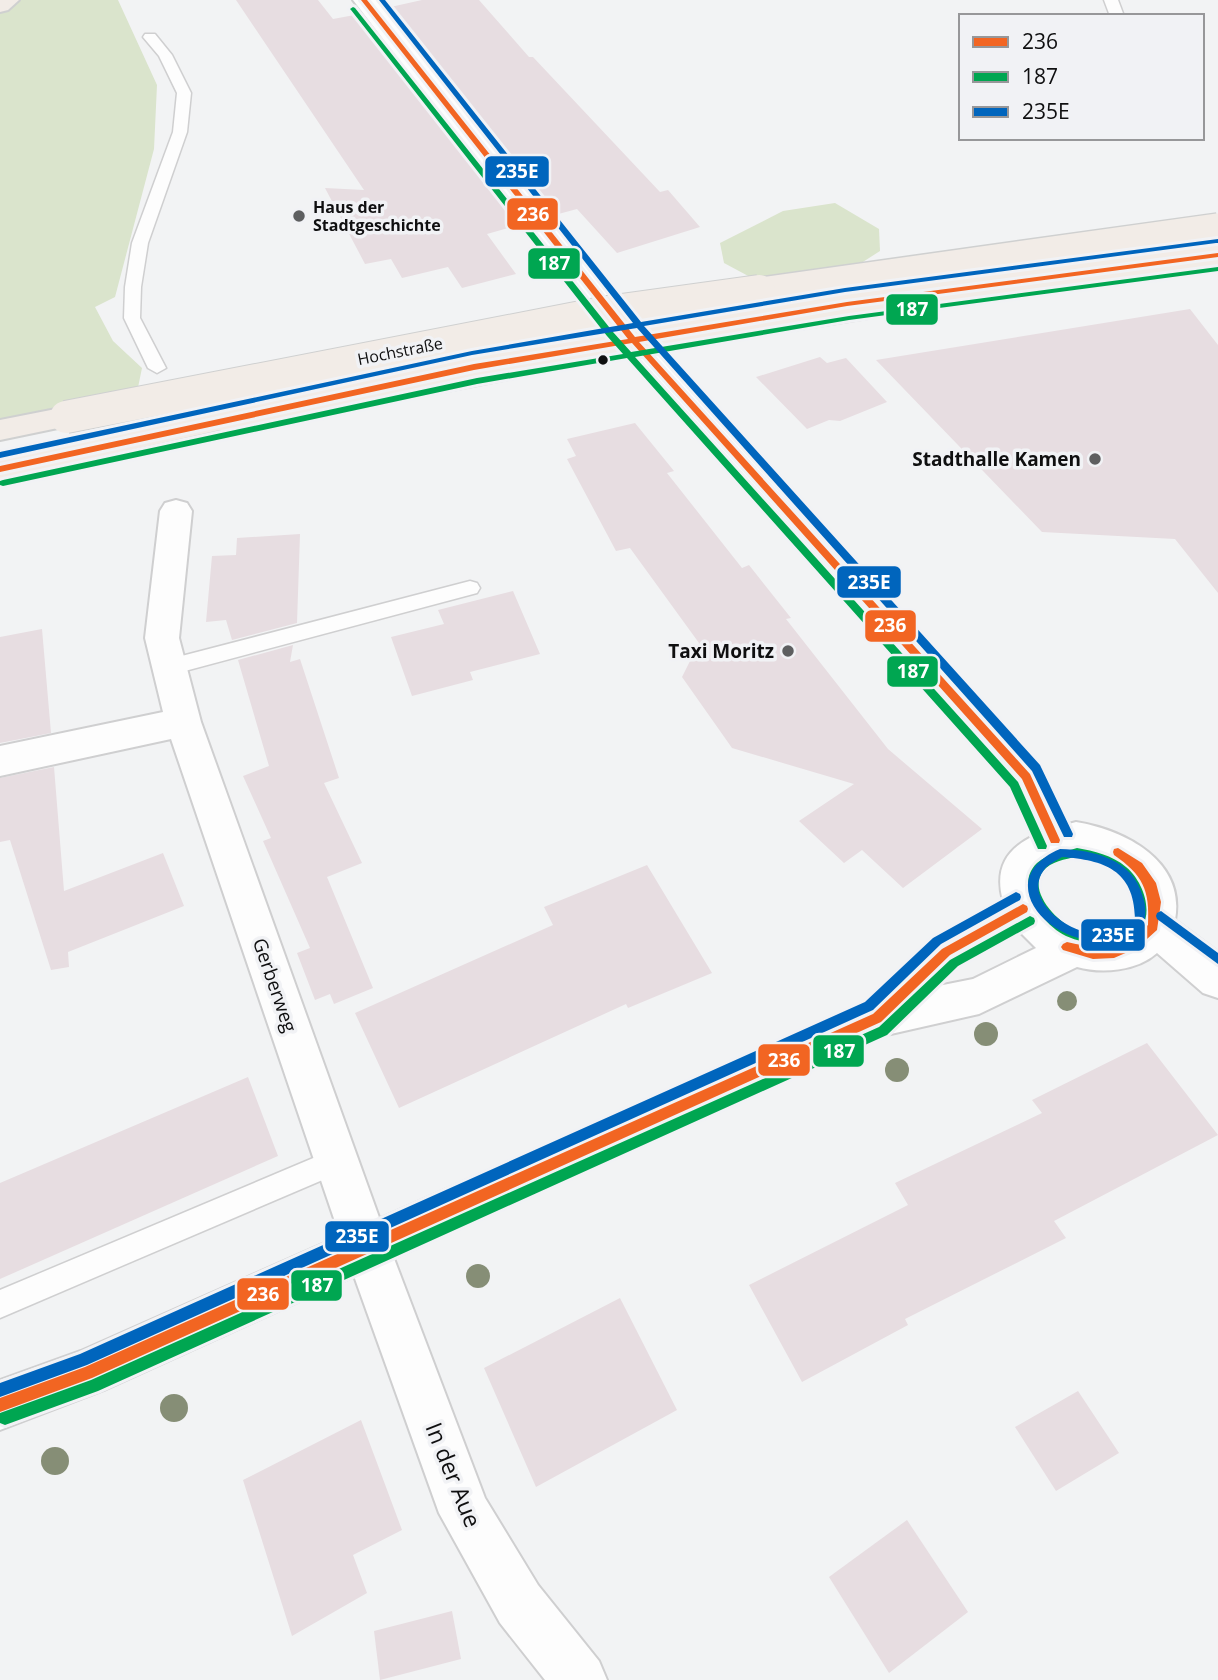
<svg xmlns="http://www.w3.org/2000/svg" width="1218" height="1680" font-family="'Open Sans',sans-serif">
<rect width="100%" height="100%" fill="#f2f3f4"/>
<!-- green -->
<g fill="#dae4cc">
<polygon points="8,0 118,0 157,85 154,149 115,297 95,307 113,341 142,368 135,402 0,430 0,5"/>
<polygon points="835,203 879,229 880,251 855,267 752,278 724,263 720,243 783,211"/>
</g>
<!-- building -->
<g fill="#e7dde1">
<polygon points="236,0 318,0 333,19 360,14 522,224 487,234 516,274 462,288 448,267 402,278 391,259 365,264 325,188 364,190"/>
<polygon points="422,0 479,0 529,57 533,57 660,192 668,190 700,227 617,253 577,209 551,216 386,8"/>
<polygon points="1190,309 1218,345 1218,593 1175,539 1042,532 876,360"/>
<polygon points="820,357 827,363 846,358 887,402 840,421 829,420 807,429 756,377"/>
<polygon points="635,423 674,471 667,473 742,568 749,565 791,618 786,619 888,749 982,829 903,888 862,850 844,863 799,821 854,784 732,748 682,677 699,643 630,548 616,551 567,459 576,456 567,439"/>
<polygon points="300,534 297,623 232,640 226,620 206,622 212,556 236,555 237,538"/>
<polygon points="513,591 540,654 470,672 473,680 412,696 391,637 444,624 438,610"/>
<polygon points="42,629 51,733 0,743 0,637"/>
<polygon points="293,645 290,662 300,659 339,778 324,783 362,863 327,877 373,988 334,1004 330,994 315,1000 297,953 310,948 263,841 271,838 243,776 269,766 238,660"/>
<polygon points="54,767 64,891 163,853 184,906 68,952 69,967 51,970 10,840 0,842 0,778"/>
<polygon points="647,865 712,973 628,1008 626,1004 399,1108 355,1013 553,925 544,907"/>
<polygon points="1147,1043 1218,1135 1054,1221 1066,1238 905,1319 908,1325 802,1382 749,1285 908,1205 895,1183 1042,1113 1032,1100"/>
<polygon points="248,1077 278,1156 0,1279 0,1183"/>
<polygon points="620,1298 677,1410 536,1487 484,1368"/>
<polygon points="1078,1391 1119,1453 1056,1491 1015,1427"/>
<polygon points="361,1420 402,1530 353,1555 367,1593 292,1636 243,1480"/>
<polygon points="907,1520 968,1612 889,1673 829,1577"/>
<polygon points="452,1611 461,1659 380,1680 374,1631"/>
</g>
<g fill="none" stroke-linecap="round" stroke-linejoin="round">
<defs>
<g id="service">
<polygon points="1104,0 1118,0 1124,16 1110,16"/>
<polygon points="145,34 155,34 172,55 191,93 187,132 148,243 141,287 140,318 166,368 157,373 148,368 124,318 125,287 132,243 173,132 177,93 159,56 143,37"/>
<polygon points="470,581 477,583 480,588 477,593 170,675 163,673 160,667 163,661 170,659"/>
<polygon points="337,1148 346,1152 350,1161 346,1170 0,1318 0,1290"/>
</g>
<g id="minor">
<polygon points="353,0 376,0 605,289 609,295 605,301 595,303 585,301"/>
<polygon points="652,352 662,355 1039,767 1074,840 1069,851 1055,856 1041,851 1011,786 642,367 637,361 642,355"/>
<polygon points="176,500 187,503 192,511 179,638 201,722 390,1248 485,1498 538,1585 599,1661 607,1680 545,1680 500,1623 439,1513 344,1248 171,739 0,776 0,746 163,712 145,638 160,511 165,503"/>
</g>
<path id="tertiary" d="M1076,822C1125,830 1186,861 1175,920L1218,952V998L1203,993L1157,953C1137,971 1102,974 1077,967L979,1014L882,1036L104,1390L0,1430V1380L81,1351L862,1005L932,940L1003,901C988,846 1035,833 1076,822ZM1076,854C1106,858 1137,875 1136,910C1136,919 1132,927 1124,932C1082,958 985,879 1076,854ZM1019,931L1036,948L973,979L938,986L960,964Z"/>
<g id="primary">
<polygon points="0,0 19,0 8,10 0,12"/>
<polygon points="66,407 77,410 81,417 77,424 0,440 0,420"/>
<polygon points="231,408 242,411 246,418 242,425 0,479 0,459"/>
</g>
</defs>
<!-- service casing -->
<use href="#service" stroke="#cfcfd0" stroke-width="3"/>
<!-- minor casing -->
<use href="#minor" stroke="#cfcfd0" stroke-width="4"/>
<!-- tertiary casing -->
<use href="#tertiary" stroke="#cfcfd0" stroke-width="4"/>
<!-- primary casing -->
<use href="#primary" stroke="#cfd0d0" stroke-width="4"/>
<!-- service -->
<use href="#service" fill="#fdfdfd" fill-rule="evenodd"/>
<!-- minor -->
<use href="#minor" fill="#fdfdfd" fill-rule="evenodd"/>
<!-- tertiary -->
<use href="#tertiary" fill="#fdfdfd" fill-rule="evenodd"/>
<!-- primary -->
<use href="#primary" fill="#f2ece7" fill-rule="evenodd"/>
<defs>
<g id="primary-bridge-far1">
<polyline points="746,292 1218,226"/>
<polyline points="930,292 1218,255"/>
</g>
<g id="primary-bridge">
<polyline points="66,417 607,312 759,291"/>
<polyline points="231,418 599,346 942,291"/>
</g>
</defs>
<!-- primary-bridge-far1 casing -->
<use href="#primary-bridge-far1" stroke="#cfd0d0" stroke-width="28" stroke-linecap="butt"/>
<!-- primary-bridge casing -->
<use href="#primary-bridge" stroke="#cfd0d0" stroke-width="34" stroke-linecap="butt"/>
<!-- primary-bridge-far1 -->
<use href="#primary-bridge-far1" stroke="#f2ece7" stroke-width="25"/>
<!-- primary-bridge -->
<use href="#primary-bridge" stroke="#f2ece7" stroke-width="32"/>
<defs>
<g id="bus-1">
<polygon points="361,0 367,0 635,337 847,302 1218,253 1218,257 847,306 639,342 1030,774 1060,840 1059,843 1051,843 1022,779 632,343 474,370 0,472 0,466 474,364 628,339"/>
<path d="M1118,848L1142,863L1156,883L1161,902L1157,930L1137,948L1114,958L1093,959L1063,950L1061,947L1063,944L1067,942C1102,950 1120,949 1148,925C1150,890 1143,875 1114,855L1113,852L1114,849Z"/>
<polygon points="1023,904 1027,906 1028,909 1027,912 950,955 881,1022 92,1378 0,1412 0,1398 85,1367 873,1014 942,949"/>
</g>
<g id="bus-2">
<polygon points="353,7 355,8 613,332 631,352 849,316 1218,267 1218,271 849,320 635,357 1018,782 1047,846 1046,849 1038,849 1010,787 627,358 477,384 3,486 0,485 0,481 3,480 477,378 623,354 607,336 351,10 350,9"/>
<path d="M1077,848C1094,851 1112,855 1126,867C1146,883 1159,926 1128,938C1108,946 1086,945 1066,936C1043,925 1013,886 1037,863C1048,853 1064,852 1077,848ZM1077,856C1091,859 1105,862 1117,872C1135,886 1148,924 1118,932C1106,936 1088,935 1076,930C1058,923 1027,891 1043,871C1051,861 1065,860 1077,856Z"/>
<polygon points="1030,916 1034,918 1035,921 1034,924 958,966 887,1035 98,1391 5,1425 0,1423 0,1413 91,1380 879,1027 950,960"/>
</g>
<g id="bus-3">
<polygon points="379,0 385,0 641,322 845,288 1218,239 1218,243 1216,243 845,292 644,326 1040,765 1073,834 1072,837 1064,837 1032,771 637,328 472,355 0,458 0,452 472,351 633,323"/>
<path d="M1060,849C1094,850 1133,859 1143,897C1146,905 1146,915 1144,923C1135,929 1125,937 1116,939C1053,953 987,880 1060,849ZM1062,857C1104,860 1134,870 1135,918C1121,926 1110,933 1093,933C1068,932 1022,899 1044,870C1047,865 1056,861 1062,857Z"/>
<polygon points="1016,892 1020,894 1021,897 1020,900 941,944 873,1010 87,1365 0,1397 0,1383 80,1354 865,1002 933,938"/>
<polygon points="1161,911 1218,953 1218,964 1157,919 1156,916 1157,913"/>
</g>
</defs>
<!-- bus-1 casing -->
<use href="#bus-1" stroke="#f1f2f5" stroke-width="6"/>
<!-- bus-2 casing -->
<use href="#bus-2" stroke="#f1f2f5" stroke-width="6"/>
<!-- bus-3 casing -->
<use href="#bus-3" stroke="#f1f2f5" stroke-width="6"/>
<!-- bus-1 -->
<use href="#bus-1" fill="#f26522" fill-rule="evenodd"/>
<!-- bus-2 -->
<use href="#bus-2" fill="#00a651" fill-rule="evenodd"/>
<!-- bus-3 -->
<use href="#bus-3" fill="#0065bd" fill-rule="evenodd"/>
</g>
<!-- trees -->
<g fill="#868e76">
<circle cx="1067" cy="1001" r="10"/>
<circle cx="986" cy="1034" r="12"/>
<circle cx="897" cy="1070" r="12"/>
<circle cx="478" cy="1276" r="12"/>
<circle cx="174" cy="1408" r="14"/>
<circle cx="55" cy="1461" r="14"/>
</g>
<!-- markers -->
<g fill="#5e5f60" stroke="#f1f2f5" stroke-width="2.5">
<circle cx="299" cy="216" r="7"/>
<circle cx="1095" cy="459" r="7"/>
<circle cx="788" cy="651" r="7"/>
</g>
<circle fill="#0f0f10" stroke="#f1f2f5" stroke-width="2.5" cx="603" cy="360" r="6"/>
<g text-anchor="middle" stroke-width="7" stroke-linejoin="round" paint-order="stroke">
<!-- far-poi labels -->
<g font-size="16" font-weight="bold" fill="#0f0f10" stroke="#f1f2f5" text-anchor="start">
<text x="313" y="213">Haus der<tspan x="313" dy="18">Stadtgeschichte</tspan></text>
</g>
<!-- far-street labels -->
<g font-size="16" fill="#0f0f10" stroke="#f1f2f5">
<text transform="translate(400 351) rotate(-11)" y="6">Hochstraße</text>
</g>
<!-- poi labels -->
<g font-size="19" font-weight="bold" fill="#0f0f10" stroke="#f1f2f5" text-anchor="end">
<text x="1081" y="466">Stadthalle Kamen</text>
<text x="774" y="658">Taxi Moritz</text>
</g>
<!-- street labels -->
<g font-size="19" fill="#0f0f10" stroke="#f1f2f5">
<text transform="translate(275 985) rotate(71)" y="7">Gerberweg</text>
</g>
<!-- near-street labels -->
<g font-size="23" fill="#0f0f10" stroke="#f1f2f5">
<text transform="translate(453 1475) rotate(68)" y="8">In der Aue</text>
</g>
</g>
<g stroke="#f1f2f5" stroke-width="2.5">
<rect x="484" y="155" width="66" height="33" rx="7" fill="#0065bd"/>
<rect x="506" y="197" width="53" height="34" rx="7" fill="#f26522"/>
<rect x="527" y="247" width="54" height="33" rx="7" fill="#00a651"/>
<rect x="885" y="293" width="54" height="33" rx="7" fill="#00a651"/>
<rect x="836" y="565" width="66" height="34" rx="7" fill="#0065bd"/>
<rect x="864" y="609" width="53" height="34" rx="7" fill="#f26522"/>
<rect x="886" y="655" width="53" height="33" rx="7" fill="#00a651"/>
<rect x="1080" y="918" width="66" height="34" rx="7" fill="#0065bd"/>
<rect x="812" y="1034" width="53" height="34" rx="7" fill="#00a651"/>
<rect x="757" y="1043" width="54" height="34" rx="7" fill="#f26522"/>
<rect x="324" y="1220" width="66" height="33" rx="7" fill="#0065bd"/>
<rect x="290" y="1269" width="53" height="33" rx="7" fill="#00a651"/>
<rect x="236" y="1277" width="54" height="34" rx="7" fill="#f26522"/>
</g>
<g font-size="19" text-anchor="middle" font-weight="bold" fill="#fff">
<text x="517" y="178">235E</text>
<text x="533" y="221">236</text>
<text x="554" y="270">187</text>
<text x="912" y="316">187</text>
<text x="869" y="589">235E</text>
<text x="890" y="632">236</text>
<text x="913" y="678">187</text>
<text x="1113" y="942">235E</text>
<text x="839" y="1058">187</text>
<text x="784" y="1067">236</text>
<text x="357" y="1243">235E</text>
<text x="317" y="1292">187</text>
<text x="263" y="1301">236</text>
</g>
<!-- legend -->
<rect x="959" y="14" width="245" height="126" fill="#f1f2f5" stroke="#979799" stroke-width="2"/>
<rect x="973" y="37" width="35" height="10" fill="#f26522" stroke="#979799" stroke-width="2"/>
<text x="1022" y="49" font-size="21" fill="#0f0f10">236</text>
<rect x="973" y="72" width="35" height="10" fill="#00a651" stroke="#979799" stroke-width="2"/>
<text x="1022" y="84" font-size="21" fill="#0f0f10">187</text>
<rect x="973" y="107" width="35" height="10" fill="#0065bd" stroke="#979799" stroke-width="2"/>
<text x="1022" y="119" font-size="21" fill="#0f0f10">235E</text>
</svg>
